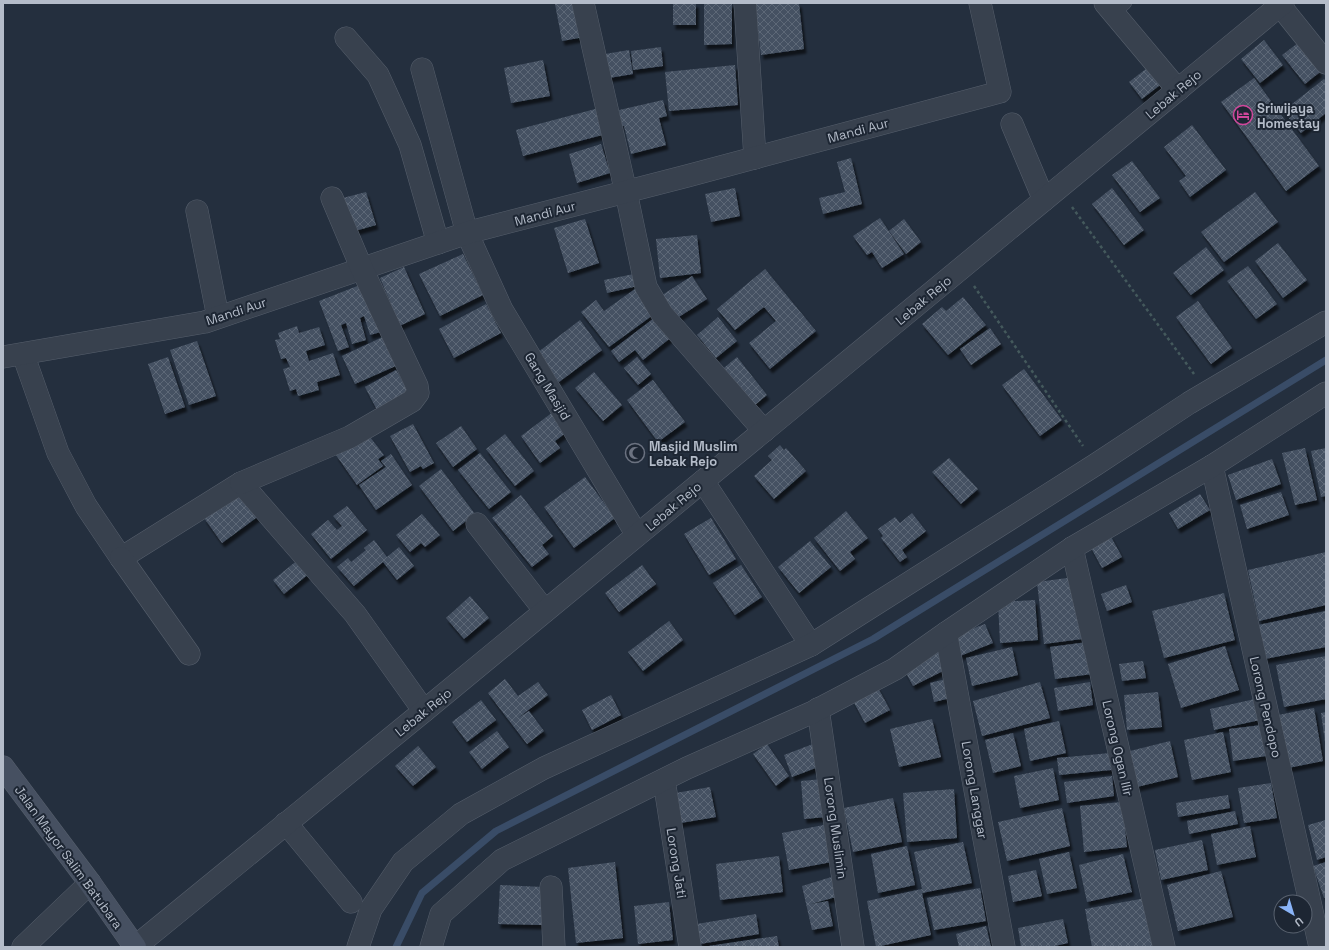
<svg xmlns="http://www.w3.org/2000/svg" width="1329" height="950" font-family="'Space Grotesk',sans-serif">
<defs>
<pattern id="building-cross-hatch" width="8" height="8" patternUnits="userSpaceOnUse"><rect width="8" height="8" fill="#455162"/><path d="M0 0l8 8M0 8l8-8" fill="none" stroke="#5d6877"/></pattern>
<filter id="shadow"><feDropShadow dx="2.5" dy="4.5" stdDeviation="1" flood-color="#0009"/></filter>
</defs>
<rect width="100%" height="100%" fill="#242f3e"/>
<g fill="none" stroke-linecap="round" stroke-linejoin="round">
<!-- stream -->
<polyline stroke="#394c67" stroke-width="7" points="396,947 422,893 496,831 873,639 1326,360"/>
</g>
<!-- building -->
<g fill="url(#building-cross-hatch)" filter="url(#shadow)">
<polygon points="562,3 577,3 584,37 562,41 555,4"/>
<rect x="673" y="3" width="23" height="22"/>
<polygon points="704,3 732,3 732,44 704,45"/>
<polygon points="755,3 799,3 804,49 761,55"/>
<polygon points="1264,40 1283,65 1260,83 1241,59"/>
<polygon points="1298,43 1320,72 1305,84 1282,55"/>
<polygon points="661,47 663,66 633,70 631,51"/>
<polygon points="629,50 633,74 603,79 599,55"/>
<polygon points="543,60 550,96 511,103 504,68"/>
<polygon points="735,65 738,105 669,111 665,72"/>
<polygon points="1151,65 1164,82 1142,99 1129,82"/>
<polygon points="1254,78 1319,166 1286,191 1221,102"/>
<polygon points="1324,79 1326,81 1326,113 1301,133 1283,111"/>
<polygon points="663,100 667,116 659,118 666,145 631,154 624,126 622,126 619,110"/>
<polygon points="599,108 606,134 523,156 516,130"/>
<polygon points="1192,125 1226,170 1190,197 1179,181 1186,176 1164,147"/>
<polygon points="601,144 610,173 577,183 569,154"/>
<polygon points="851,158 862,204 823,214 819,198 845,192 837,162"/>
<polygon points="1132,161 1160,198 1140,212 1112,175"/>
<polygon points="735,188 740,216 711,222 705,194"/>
<polygon points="1112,188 1144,230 1124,245 1092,204"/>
<polygon points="366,192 376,225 348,233 339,199"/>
<polygon points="1255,192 1278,222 1224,262 1201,232"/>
<polygon points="880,218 904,254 882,268 872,252 867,255 853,236"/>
<polygon points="585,219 599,263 568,273 554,228"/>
<polygon points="904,219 921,242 906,254 889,231"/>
<polygon points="697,235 701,273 660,278 656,239"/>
<polygon points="1278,243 1307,280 1283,298 1255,261"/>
<polygon points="1206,247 1224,270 1191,295 1173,273"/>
<polygon points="463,254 483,295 440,316 419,274"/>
<polygon points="1248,266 1277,304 1256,319 1227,281"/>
<polygon points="404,267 425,314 393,329 384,309 392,306 380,278"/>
<polygon points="765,269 816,331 770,369 749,343 776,321 764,307 735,330 717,309"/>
<polygon points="639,273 642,285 607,293 604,280"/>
<polygon points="692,276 707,299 674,320 659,297"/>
<polygon points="365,283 381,332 370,335 364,316 360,318 366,340 352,344 346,323 341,325 349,347 338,351 319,301"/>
<polygon points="635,289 653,315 609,347 581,312 596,300 604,311"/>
<polygon points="963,297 986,325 948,355 922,324 942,307 946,311"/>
<polygon points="1198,301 1232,348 1211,364 1176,317"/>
<polygon points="486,304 501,333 454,358 439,329"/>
<polygon points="658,315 674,335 643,360 635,350 619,362 611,351"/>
<polygon points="718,317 737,341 716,358 697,335"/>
<polygon points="580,320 602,350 559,382 537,353"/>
<polygon points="297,326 299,333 319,327 325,345 306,351 309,361 333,353 340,375 317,382 319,390 298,396 296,389 290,391 283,369 290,367 286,358 281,359 275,340 280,339 278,333"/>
<polygon points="990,328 1001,344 971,365 960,349"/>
<polygon points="385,336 398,365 355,384 342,356"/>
<polygon points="197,341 216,396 189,405 170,350"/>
<polygon points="168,357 185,407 165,414 148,364"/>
<polygon points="637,357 651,374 638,385 624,368"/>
<polygon points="737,357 767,395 749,410 719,372"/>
<polygon points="1024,369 1062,420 1040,436 1002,385"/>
<polygon points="396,370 409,393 377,410 365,387"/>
<polygon points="594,372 622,405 603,421 575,388"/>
<polygon points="653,380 685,422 658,442 627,400"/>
<polygon points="553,412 567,432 555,441 560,448 540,463 521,436"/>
<polygon points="413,424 434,463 423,469 421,466 410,472 390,436"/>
<polygon points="461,426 477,449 453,467 436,443"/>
<polygon points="505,434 534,471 515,486 486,449"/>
<polygon points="363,437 370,437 384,455 378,459 383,466 357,485 336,455"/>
<polygon points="780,445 784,450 786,448 806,471 774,499 754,476 772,460 768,456"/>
<polygon points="1305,448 1317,500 1295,505 1282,453"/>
<polygon points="1326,448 1326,496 1321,497 1311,451"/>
<polygon points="480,453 511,492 489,509 458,470"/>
<polygon points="391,454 412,485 376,510 359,485 386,467 381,461"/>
<polygon points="949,458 978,489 961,504 932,472"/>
<polygon points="1272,459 1281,484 1236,500 1228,475"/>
<polygon points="441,469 475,514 453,531 419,486"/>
<polygon points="585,477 615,518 574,548 544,507"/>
<polygon points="242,490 260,515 222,543 204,518"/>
<polygon points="1281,492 1289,515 1247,529 1240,505"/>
<polygon points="1200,494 1210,510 1178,529 1169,513"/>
<polygon points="521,495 553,536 542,545 549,554 532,567 492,518"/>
<polygon points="347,506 367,530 331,559 311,534 328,520 337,530 342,526 333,516"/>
<polygon points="846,511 868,538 850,552 855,559 840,571 814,538"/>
<polygon points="912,513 926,531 902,550 907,557 900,562 881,538 883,536 878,529 895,517 900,523"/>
<polygon points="422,514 440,535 425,547 421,543 410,552 396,535"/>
<polygon points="711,518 736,559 709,575 684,534"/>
<polygon points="1110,535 1122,557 1102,568 1090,546"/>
<polygon points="374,540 387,557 399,547 414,566 397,580 383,562 354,586 337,567 348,558 351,562 366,550 364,548"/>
<polygon points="810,541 831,567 799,593 778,567"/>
<polygon points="1326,552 1326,605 1259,621 1248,570"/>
<polygon points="299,559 310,573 284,594 273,580"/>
<polygon points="642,565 656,584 619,612 605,593"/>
<polygon points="741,565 762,597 735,615 713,583"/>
<polygon points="1075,577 1082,639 1044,644 1037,582"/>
<polygon points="1126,585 1132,602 1107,611 1101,594"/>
<polygon points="1224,593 1235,640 1164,658 1152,611"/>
<polygon points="470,596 489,618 464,639 446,618"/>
<polygon points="1035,600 1038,640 1000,643 998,602"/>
<polygon points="1326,611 1326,647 1265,659 1258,625"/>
<polygon points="669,621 683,640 643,671 628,652"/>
<polygon points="985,624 993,643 960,656 953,636"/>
<polygon points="1088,642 1092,674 1055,679 1050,647"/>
<polygon points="1225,646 1239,690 1181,708 1168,664"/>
<polygon points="1012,647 1018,675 972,686 966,658"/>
<polygon points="940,651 949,668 913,686 904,669"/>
<polygon points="1326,656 1326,699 1284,707 1276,665"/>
<polygon points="1143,661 1146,678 1122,681 1119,664"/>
<polygon points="950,678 955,697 934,702 930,683"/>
<polygon points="505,679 518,696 538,682 548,695 518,718 529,711 544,731 527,744 488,693"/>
<polygon points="1040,682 1050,718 982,736 973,701"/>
<polygon points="1090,682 1093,705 1058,711 1054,688"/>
<polygon points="877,686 890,710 865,723 852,699"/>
<polygon points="1158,692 1162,727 1127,730 1124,695"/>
<polygon points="611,695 621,715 592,730 582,710"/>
<polygon points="1255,699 1260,720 1214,730 1210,709"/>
<polygon points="481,700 496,720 467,742 452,722"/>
<polygon points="1314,708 1323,761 1288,768 1278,715"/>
<polygon points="1326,712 1326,742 1325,742 1321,713"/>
<polygon points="932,719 941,757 899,767 890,729"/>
<polygon points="1059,721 1066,753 1030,761 1024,729"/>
<polygon points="1262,725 1266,756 1233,761 1229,729"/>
<polygon points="497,731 509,747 482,769 469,752"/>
<polygon points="1223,732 1231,772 1192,780 1184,740"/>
<polygon points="1013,733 1021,766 993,773 985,740"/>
<polygon points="1170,741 1178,777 1137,787 1130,751"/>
<polygon points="767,744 789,776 776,786 753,754"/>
<polygon points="813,744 821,766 792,777 784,755"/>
<polygon points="418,746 436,767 413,786 395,766"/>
<polygon points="1110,753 1111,770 1059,775 1057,758"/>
<polygon points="1053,768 1059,800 1020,808 1014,776"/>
<polygon points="1112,776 1114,796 1067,803 1064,782"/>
<polygon points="823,779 826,817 804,819 801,781"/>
<polygon points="1271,783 1277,818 1244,823 1238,788"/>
<polygon points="710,787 716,817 675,824 670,794"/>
<polygon points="954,789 957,838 907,842 903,793"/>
<polygon points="1228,795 1230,808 1178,817 1176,803"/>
<polygon points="893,798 902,842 853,852 844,808"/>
<polygon points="1122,802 1127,847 1084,852 1080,806"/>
<polygon points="1062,808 1070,846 1007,861 998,822"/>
<polygon points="1235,811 1238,824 1189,834 1187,821"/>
<polygon points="1326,820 1326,857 1317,860 1308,825"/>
<polygon points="829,824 837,861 789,870 782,833"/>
<polygon points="1250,826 1256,857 1217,865 1211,834"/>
<polygon points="1202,840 1208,870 1161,880 1155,850"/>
<polygon points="963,842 972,883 922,893 931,935 876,947 867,901 922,889 914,852"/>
<polygon points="907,846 915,885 878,893 871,854"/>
<polygon points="1069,852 1077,888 1047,894 1039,859"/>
<polygon points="1123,854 1132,892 1087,902 1079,865"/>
<polygon points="779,856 783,892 720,900 716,864"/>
<polygon points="615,862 623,938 576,943 568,868"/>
<polygon points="1326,862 1326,898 1324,898 1313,866"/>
<polygon points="1036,870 1042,896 1013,902 1008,876"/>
<polygon points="1221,871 1233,917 1178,931 1167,885"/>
<polygon points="838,875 843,895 811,904 828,901 833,926 812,930 802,886"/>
<polygon points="500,885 543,887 542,925 498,924"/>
<polygon points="980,888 986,921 934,930 927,898"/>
<polygon points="1146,898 1155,947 1092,947 1085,909"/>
<polygon points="669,902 673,940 638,944 634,906"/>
<polygon points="756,914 759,934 700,944 697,924"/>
<polygon points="1063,919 1068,943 1050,947 1021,947 1018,928"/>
<polygon points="986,926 991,947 959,947 956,934"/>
<polygon points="777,936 779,947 709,947 709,946"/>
</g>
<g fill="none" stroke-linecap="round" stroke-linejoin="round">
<defs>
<polyline id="lane" points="1116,10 1125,3"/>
<g id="street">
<polyline points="583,3 627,197 646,287 662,314 764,431"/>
<polyline points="745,3 755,158"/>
<polyline points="1105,3 1178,90"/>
<polyline points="1278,3 1326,63"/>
<polyline points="346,38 378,75 410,145 438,243"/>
<polyline points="422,69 467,233 502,310 637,535"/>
<polyline points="1012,124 1044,200"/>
<polyline points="197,211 218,317"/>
<polyline points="23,354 58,453 86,506 121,558 241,483 355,614 424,711"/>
<polyline points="3,357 205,322 470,232 687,176 1000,92 980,3"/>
<polyline points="1212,466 1320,947"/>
<polyline points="703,481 811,645"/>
<polyline points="241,483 350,437 412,401 418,393 417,386 362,269 332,198"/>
<polyline points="477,524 545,611"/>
<polyline points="1072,548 1164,947"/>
<polyline points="121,558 189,654"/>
<polyline points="946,633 1004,947"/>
<polyline points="818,709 853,947"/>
<polyline points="664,780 690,947"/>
<polyline points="286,823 351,902"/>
<polyline points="551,887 554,947"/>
<polyline points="23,947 90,883"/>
<polyline points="135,947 424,711 1283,3"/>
<polyline points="358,947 371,909 403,862 461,814 544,768 811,645 1095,465 1189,403 1326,322"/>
<polyline points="431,947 441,914 502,860 687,768 813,712 895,669 946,633 1072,548 1212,466 1326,393"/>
</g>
<polyline id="secondary" points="3,767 90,883 135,947"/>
</defs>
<!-- lane casing -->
<use href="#lane" stroke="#565f6c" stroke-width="14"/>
<!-- street casing -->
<use href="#street" stroke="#565f6c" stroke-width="23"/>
<!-- secondary casing -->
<use href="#secondary" stroke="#565f6c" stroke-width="23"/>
<!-- path -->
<g stroke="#44595c" stroke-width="2.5" stroke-dasharray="3 3" stroke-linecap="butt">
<polyline points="1072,207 1194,374"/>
<polyline points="974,286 1083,446"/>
</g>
<!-- lane -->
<use href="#lane" stroke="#38414e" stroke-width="13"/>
<!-- street -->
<use href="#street" stroke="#38414e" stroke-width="22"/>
<!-- secondary -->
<use href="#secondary" stroke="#465061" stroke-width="22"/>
</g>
<!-- icons -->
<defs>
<symbol id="hotel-ring" viewBox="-11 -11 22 22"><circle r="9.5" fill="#1d2633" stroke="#d1479c" stroke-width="1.5"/><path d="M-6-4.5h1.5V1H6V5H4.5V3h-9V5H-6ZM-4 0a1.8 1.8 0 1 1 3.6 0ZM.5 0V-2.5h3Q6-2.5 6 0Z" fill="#d1479c"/></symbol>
<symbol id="mosque-ring" viewBox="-11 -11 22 22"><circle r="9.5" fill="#1d2633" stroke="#6b7280" stroke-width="1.5"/><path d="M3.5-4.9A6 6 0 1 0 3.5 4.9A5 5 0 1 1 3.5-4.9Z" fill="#6b7280"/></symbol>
</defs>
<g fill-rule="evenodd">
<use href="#hotel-ring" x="1232" y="104" width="22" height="22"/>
<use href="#mosque-ring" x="624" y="442" width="22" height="22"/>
</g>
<g text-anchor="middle" stroke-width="4" stroke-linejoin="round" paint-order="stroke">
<!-- street labels -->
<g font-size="13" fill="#b4bcc9" stroke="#1d2633">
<text transform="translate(1173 94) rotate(-40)" y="5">Lebak Rejo</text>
<text transform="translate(858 130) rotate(-15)" y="5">Mandi Aur</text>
<text transform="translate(545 213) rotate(-15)" y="5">Mandi Aur</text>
<text transform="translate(923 300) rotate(-40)" y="5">Lebak Rejo</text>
<text transform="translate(236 311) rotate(-18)" y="5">Mandi Aur</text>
<text transform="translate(548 386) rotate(59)" y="5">Gang Masjid</text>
<text transform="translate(673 506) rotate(-40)" y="5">Lebak Rejo</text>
<text transform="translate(1266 707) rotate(77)" y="5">Lorong Pendopo</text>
<text transform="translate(423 712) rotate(-39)" y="5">Lebak Rejo</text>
<text transform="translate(1118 748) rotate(77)" y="5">Lorong Ogan Ilir</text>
<text transform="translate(975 790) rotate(80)" y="5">Lorong Langgar</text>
<text transform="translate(836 828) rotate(82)" y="5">Lorong Muslimin</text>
<text transform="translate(69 857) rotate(54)" y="5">Jalan Mayor Salim Batubara</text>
<text transform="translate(677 863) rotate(81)" y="5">Lorong Jati</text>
</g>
<!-- poi labels -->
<g font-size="13" font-weight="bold" fill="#b4bcc9" stroke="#1d2633" text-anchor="start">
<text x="1257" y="113">Sriwijaya<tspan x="1257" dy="15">Homestay</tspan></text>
<text x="649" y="451">Masjid Muslim<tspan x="649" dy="15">Lebak Rejo</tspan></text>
</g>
</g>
<!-- border -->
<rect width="1329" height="950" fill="none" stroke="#b4bcc9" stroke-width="8"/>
<!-- north arrow -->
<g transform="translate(1293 914) rotate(142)"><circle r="19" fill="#1d2633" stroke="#59626f"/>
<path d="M0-3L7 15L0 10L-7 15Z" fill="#8ab4f8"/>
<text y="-6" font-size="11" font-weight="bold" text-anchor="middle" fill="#b4bcc9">U</text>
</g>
</svg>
